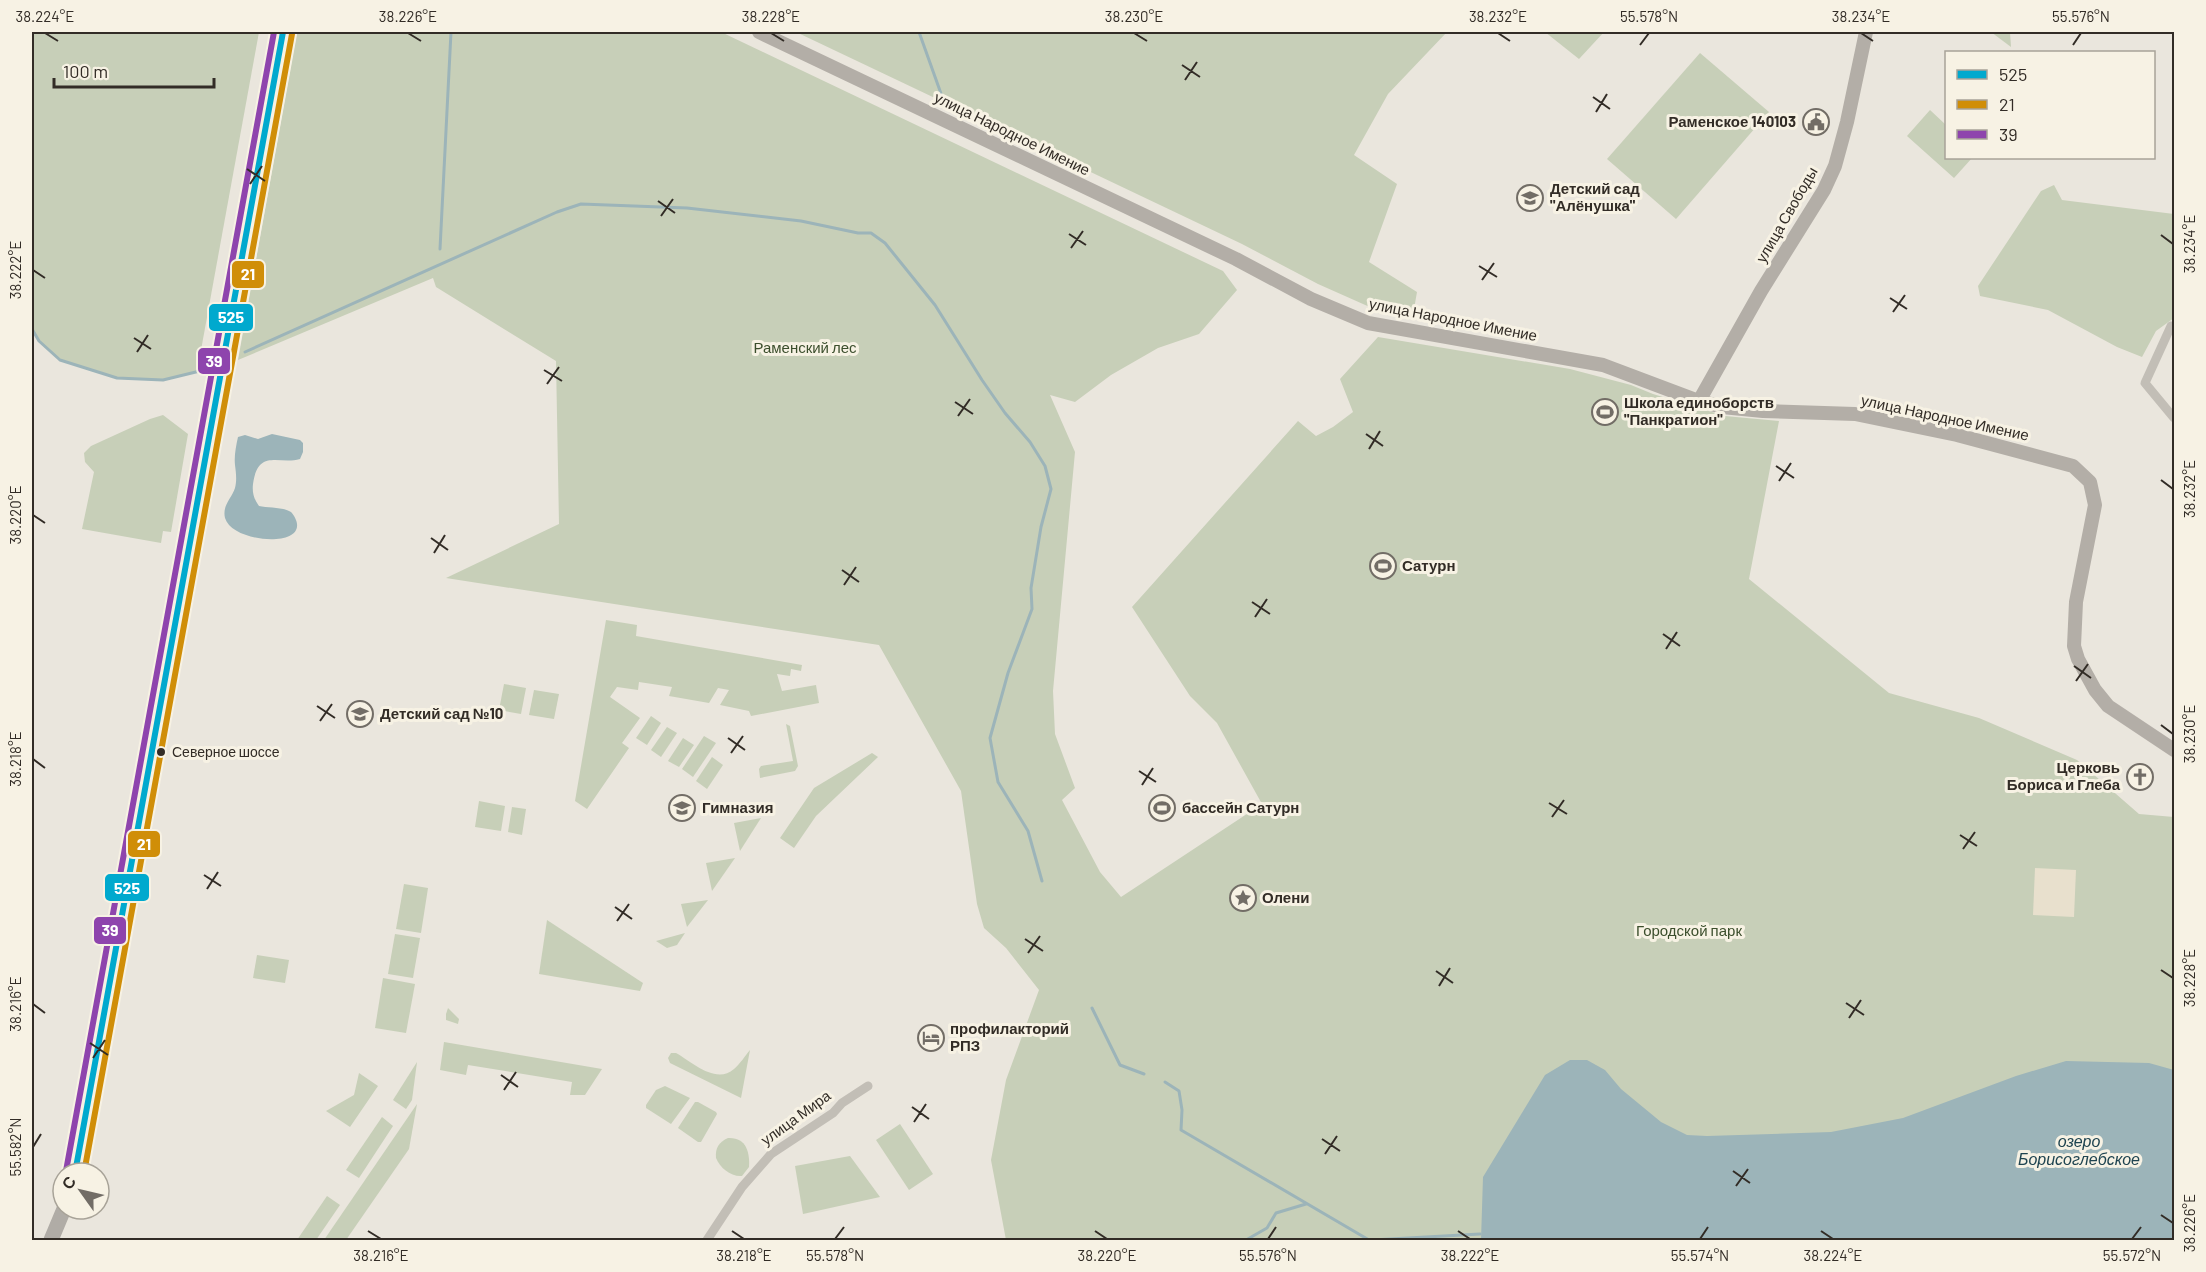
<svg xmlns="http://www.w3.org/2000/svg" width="2206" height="1272" font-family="Barlow,sans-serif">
<rect width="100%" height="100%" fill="#eae6dd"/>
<!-- green -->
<g fill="#c7cfb8">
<polygon points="32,32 259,32 197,372 163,380 117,378 60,360 39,341 32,329"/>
<polygon points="297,32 721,32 1223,271 1237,290 1199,334 1158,348 1111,375 1075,402 1050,395 1075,452 1053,691 1055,734 1075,788 1062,800 1100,872 1121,897 1262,804 1217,723 1190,696 1132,607 1298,421 1316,436 1333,427 1353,412 1340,379 1378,337 1570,369 1631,385 1653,394 1725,416 1779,421 1749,579 1889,693 1979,718 2077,760 2139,814 2174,817 2174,1240 1006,1240 991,1160 1006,1080 1039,990 1006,948 984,928 977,904 961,791 879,645 446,578 559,524 556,361 436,287 433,278 238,360"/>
<polygon points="796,32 1447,32 1388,94 1354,155 1397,184 1369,262 1417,292 1414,309 1408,314 1372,308 1318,284 1242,244"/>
<polygon points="1545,32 1604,32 1579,59"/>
<polygon points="1991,32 2010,32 2011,47"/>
<polygon points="1700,53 1769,112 1676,219 1607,159"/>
<polygon points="1930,110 1946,125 1946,158 1972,158 1954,178 1907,136"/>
<polygon points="2054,185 2062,200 2174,214 2174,318 2156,331 2142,357 2117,347 2048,310 1980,296 1978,286 2041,191"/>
<polygon points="163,415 188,434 171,532 163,531 161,543 82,529 94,472 85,462 84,453 91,446 150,419"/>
<polygon points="606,620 637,625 636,636 802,665 801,671 791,669 790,676 777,674 782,691 816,685 819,703 751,716 749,711 720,705 729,690 718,688 709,703 669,696 672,687 639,682 638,690 617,687 610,697 640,718 622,743 629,748 587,809 575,801"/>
<polygon points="504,684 526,688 521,714 499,710"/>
<polygon points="534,690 559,694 554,719 529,715"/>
<polygon points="651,716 661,723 647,745 636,738"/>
<polygon points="786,724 790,726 798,766 795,771 760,778 759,769 761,766 793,761"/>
<polygon points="667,727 677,733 661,757 651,750"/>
<polygon points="704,736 716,743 693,777 682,769"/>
<polygon points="683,738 694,745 679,767 668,761"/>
<polygon points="872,753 878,757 816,816 794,848 780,838 814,788"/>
<polygon points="712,757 723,765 707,789 696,781"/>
<polygon points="479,801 505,806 501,831 475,827"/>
<polygon points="512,807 526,809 522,835 508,832"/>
<polygon points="761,818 740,851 734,823"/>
<polygon points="735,858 712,891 706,863"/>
<polygon points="404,884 428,888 421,933 396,929"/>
<polygon points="708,900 687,927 681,904"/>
<polygon points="547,920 643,983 640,991 539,974"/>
<polygon points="685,933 677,945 667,948 656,941"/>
<polygon points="395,934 420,938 413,978 388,974"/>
<polygon points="257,955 289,960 285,983 253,978"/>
<polygon points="383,978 415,984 406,1033 375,1028"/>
<polygon points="448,1008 459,1019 458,1024 446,1020 446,1014"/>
<polygon points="444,1042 602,1069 585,1095 570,1095 572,1082 468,1065 466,1075 440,1070"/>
<path d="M750,1050L741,1098L670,1063L668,1058L671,1053H676C692,1062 716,1085 734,1069C740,1064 745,1056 750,1050Z"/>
<polygon points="417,1062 412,1100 406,1109 393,1100"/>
<polygon points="359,1073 378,1086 350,1127 326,1111 354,1095"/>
<polygon points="665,1086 690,1098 671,1124 646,1108 646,1105 656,1090"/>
<polygon points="695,1102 698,1102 716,1112 717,1114 701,1142 698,1142 678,1128"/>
<polygon points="417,1104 409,1149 346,1240 324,1240"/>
<polygon points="382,1117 393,1126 359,1178 346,1170"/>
<polygon points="900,1124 933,1174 909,1190 876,1140"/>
<path d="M728,1138C746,1137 750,1152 749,1167L742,1176C731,1177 720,1168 716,1158C715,1148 719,1142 728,1138Z"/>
<polygon points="850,1156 880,1197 803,1214 795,1166"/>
<polygon points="327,1196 340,1205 316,1240 297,1240"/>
</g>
<!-- plaza -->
<polygon fill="#e8e0cd" points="2035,868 2076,870 2074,917 2033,915"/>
<!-- water -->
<g fill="#9cb4b9">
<path d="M272,434L300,440L303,443V452L300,459C279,465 258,448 253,484C252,493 254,499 259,506C268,508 283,507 291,512C294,515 297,521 297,524C300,548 232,542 225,518C222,505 232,498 235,488C237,480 236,473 235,465C234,456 236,446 238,437L245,435L258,439Z"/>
<polygon points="1570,1060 1587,1060 1605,1070 1621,1089 1661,1122 1687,1135 1707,1136 1831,1132 1903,1118 2016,1076 2066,1061 2149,1063 2174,1070 2174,1240 1481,1240 1483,1177 1545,1075"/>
</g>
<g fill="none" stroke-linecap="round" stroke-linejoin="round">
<!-- stream -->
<g stroke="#9cb4b9" stroke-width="3">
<polyline points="919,32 944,102"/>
<polyline points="440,249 451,32"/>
<polyline points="32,329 39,341 60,360 117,378 163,380 204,370"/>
<polyline points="245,352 557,212 581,204 687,208 801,221 858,233 871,233 885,243 935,305 982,380 1005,413 1030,442 1045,466 1051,489 1041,527 1031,588 1032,609 1008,673 990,738 998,782 1028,831 1042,881"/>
<polyline points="1092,1008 1120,1065 1144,1074"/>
<polyline points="1165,1082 1179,1091 1182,1110 1181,1130 1369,1240"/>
<polyline points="1246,1240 1267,1228 1276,1213 1306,1204"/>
<polyline points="1372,1240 1480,1234"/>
</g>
<!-- street -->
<g stroke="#c2beb6" stroke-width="9">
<polyline points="2174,328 2171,326 2145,383 2174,418"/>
<polyline points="707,1240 742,1187 771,1154 833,1113 842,1103 868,1086"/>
</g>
<!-- secondary -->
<g stroke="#b3aea7" stroke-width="14">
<polyline points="759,32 1236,259 1311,299 1368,323 1603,365 1696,400 1722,407 1763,411 1855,414 1957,435 2073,466 2090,482 2095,505 2076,602 2074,646 2078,659 2095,690 2108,706 2174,750"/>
<polyline points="1699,401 1761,291 1824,190 1835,166 1847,122 1866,32"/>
</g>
<!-- primary -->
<g stroke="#b0aca6" stroke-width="15">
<polyline points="75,1173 283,32"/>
<polyline points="51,1240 64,1209"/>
</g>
<defs>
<polyline id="bus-1" points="75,1173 283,32"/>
<polyline id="bus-2" points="84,1173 292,34"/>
<polyline id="bus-3" points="66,1171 274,32"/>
</defs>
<!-- bus-1 casing -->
<use href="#bus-1" stroke="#f7f2e4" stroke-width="10"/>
<!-- bus-2 casing -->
<use href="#bus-2" stroke="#f7f2e4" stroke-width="10"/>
<!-- bus-3 casing -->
<use href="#bus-3" stroke="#f7f2e4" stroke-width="10"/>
<!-- bus-1 -->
<use href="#bus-1" stroke="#00a9ce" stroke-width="6"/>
<!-- bus-2 -->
<use href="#bus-2" stroke="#d08e08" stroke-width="6"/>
<!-- bus-3 -->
<use href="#bus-3" stroke="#8e44ad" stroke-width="6"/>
</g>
<!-- ticks -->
<path fill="none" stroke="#322c26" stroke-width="2" d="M45,33L58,41M408,33L421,41M771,33L784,41M1134,33L1147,41M1498,33L1510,41M1861,33L1873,41M1640,45L1649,33M2073,45L2081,33M1182,65L1200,77M1185,80L1197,62M1593,97L1610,109M1596,112L1607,94M247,169L265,181M250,184L262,166M658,201L675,213M661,216L673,199M1069,234L1086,245M2161,235L2173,244M1071,248L1083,231M1479,266L1497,277M33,270L45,278M1482,280L1494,263M1890,298L1907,309M1893,312L1905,295M134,338L151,349M137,352L148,335M544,370L562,381M547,384L559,367M955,402L973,414M958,416L970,399M1366,434L1383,446M1369,449L1380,431M1776,466L1794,478M2161,480L2173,489M1779,481L1791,463M33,515L45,523M431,538L448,550M434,553L445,535M842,570L859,582M844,585L856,567M1252,602L1270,614M1255,617L1267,599M1663,634L1680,646M1666,649L1677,632M2074,666L2091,678M2076,681L2088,664M317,706L335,718M320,721L332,704M2161,725L2173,734M728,738L745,750M731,753L743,736M33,759L45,768M1139,771L1156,782M1142,785L1153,768M1549,803L1567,814M1552,817L1564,800M1960,835L1977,846M1963,849L1975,832M204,875L221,886M207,889L218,872M615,907L632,919M617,921L629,904M1025,939L1043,951M1028,953L1040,936M2161,970L2173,978M1436,971L1453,983M1439,986L1450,968M1846,1003L1864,1015M33,1004L45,1013M1849,1018L1861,1000M90,1043L108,1055M93,1058L105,1040M501,1075L518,1087M504,1090L516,1072M912,1107L929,1119M914,1122L926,1104M1322,1139L1340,1151M33,1147L41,1134M1325,1154L1337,1136M1733,1171L1750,1183M1736,1186L1748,1169M2161,1215L2173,1223M368,1231L381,1239M732,1231L744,1239M1095,1231L1107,1239M1458,1231L1470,1239M1821,1231L1833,1239M835,1239L844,1227M1268,1239L1276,1227M1700,1239L1708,1227M2132,1239L2141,1227"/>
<!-- icons -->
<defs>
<symbol id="civic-ring" viewBox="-11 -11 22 22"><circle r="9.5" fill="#f7f2e4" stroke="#726d66" stroke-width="1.5"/><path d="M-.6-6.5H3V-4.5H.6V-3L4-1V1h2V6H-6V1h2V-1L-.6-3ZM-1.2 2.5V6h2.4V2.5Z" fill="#726d66"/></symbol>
<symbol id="school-ring" viewBox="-11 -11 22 22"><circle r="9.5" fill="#f7f2e4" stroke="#726d66" stroke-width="1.5"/><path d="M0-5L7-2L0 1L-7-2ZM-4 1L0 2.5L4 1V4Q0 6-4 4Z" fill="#726d66"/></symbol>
<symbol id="stadium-ring" viewBox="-11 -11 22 22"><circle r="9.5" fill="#f7f2e4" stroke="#726d66" stroke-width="1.5"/><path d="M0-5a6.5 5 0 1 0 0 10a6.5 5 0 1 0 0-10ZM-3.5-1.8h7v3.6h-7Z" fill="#726d66"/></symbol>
<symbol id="church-ring" viewBox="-11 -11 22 22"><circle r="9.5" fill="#f7f2e4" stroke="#726d66" stroke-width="1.5"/><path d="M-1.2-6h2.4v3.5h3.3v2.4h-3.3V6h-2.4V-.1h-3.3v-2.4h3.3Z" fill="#726d66"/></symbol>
<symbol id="sight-ring" viewBox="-11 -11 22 22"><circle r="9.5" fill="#f7f2e4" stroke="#726d66" stroke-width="1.5"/><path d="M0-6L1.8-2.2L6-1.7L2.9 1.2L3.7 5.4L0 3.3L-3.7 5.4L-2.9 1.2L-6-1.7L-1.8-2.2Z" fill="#726d66"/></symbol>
<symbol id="hotel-ring" viewBox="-11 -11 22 22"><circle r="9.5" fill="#f7f2e4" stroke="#726d66" stroke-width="1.5"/><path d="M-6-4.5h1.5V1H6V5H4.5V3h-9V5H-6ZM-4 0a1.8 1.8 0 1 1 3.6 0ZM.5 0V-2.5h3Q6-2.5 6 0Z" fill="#726d66"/></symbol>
</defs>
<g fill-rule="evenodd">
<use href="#civic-ring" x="1801" y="107" width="30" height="30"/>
<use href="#school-ring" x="1515" y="183" width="30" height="30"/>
<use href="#stadium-ring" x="1590" y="397" width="30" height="30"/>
<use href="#stadium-ring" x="1368" y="551" width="30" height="30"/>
<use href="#school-ring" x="345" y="699" width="30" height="30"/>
<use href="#church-ring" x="2125" y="762" width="30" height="30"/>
<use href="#school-ring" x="667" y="793" width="30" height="30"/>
<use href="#stadium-ring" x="1147" y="793" width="30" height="30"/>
<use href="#sight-ring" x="1228" y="883" width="30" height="30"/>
<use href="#hotel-ring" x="916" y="1023" width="30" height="30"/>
</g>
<!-- markers -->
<circle fill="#322c26" stroke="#f7f2e4" stroke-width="2" cx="161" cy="752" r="5"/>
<g text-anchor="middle" stroke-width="6" stroke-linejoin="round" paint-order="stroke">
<!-- bus labels -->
<g font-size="14" fill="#322c26" stroke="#f7f2e4" text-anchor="start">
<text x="172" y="757">Северное шоссе</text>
</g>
<!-- poi labels -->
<g font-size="15" font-weight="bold" fill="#322c26" stroke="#f7f2e4" text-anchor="start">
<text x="1796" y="127" text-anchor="end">Раменское 140103</text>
<text x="1550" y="194">Детский сад<tspan x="1550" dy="17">"Алёнушка"</tspan></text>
<text x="1624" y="408">Школа единоборств<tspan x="1624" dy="17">"Панкратион"</tspan></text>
<text x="1402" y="571">Сатурн</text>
<text x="380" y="719">Детский сад №10</text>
<text x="2120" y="773" text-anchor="end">Церковь<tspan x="2120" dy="17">Бориса и Глеба</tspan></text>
<text x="702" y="813">Гимназия</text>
<text x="1182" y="813">бассейн Сатурн</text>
<text x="1262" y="903">Олени</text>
<text x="950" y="1034">профилакторий<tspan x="950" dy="17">РПЗ</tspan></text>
</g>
<!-- street labels -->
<g font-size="15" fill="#322c26" stroke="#f7f2e4">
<text transform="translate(1012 134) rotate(26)" y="5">улица Народное Имение</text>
<text transform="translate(1787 215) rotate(-60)" y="5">улица Свободы</text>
<text transform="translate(1453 320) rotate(11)" y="5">улица Народное Имение</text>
<text transform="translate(1945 418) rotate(12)" y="5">улица Народное Имение</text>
<text transform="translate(796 1118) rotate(-36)" y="5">улица Мира</text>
</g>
<!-- park labels -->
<g font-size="15" fill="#3b4e2c" stroke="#f7f2e4">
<text x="805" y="353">Раменский лес</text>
<text x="1689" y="936">Городской парк</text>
</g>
<!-- water labels -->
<g font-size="16" font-style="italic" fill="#1f4450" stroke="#f7f2e4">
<text x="2079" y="1147">озеро<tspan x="2079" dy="18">Борисоглебское</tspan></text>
</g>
</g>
<g stroke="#f7f2e4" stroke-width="2">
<rect x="231" y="260" width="34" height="29" rx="6" fill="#d08e08"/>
<rect x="208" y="303" width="46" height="29" rx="6" fill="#00a9ce"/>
<rect x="197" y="347" width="34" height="28" rx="6" fill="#8e44ad"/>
<rect x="127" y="830" width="34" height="28" rx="6" fill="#d08e08"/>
<rect x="104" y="873" width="46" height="29" rx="6" fill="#00a9ce"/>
<rect x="93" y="916" width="34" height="29" rx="6" fill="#8e44ad"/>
</g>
<g font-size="16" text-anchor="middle" font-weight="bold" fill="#fff">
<text x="248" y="280">21</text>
<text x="231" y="323">525</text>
<text x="214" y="367">39</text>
<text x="144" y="850">21</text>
<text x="127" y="894">525</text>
<text x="110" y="936">39</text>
</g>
<!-- border -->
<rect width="2206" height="1272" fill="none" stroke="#f7f2e4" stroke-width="66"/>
<!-- legend -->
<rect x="1945" y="51" width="210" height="108" fill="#f7f2e4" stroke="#a8a398" stroke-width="1.5"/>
<rect x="1957" y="70" width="30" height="9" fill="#00a9ce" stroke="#a8a398" stroke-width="1.5"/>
<text x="1999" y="81" font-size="18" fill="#322c26">525</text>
<rect x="1957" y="100" width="30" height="9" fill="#d08e08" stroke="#a8a398" stroke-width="1.5"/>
<text x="1999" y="111" font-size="18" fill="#322c26">21</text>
<rect x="1957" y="130" width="30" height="9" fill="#8e44ad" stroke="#a8a398" stroke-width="1.5"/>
<text x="1999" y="141" font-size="18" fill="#322c26">39</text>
<!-- north arrow -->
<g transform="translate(81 1191) rotate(304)"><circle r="28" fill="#f7f2e4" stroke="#a8a398" stroke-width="1.5"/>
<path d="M0-4.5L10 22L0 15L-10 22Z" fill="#726d66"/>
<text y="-9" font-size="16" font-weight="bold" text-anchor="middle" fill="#322c26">С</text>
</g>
<!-- scale -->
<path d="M54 78v9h160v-9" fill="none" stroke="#322c26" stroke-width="3"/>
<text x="63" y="78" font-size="18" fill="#322c26" stroke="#f7f2e4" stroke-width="4.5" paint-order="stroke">100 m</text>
<rect x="33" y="33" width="2140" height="1206" fill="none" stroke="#322c26" stroke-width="2"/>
<g font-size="15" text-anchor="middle" fill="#322c26">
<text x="45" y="22">38.224°E</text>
<text x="408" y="22">38.226°E</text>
<text x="771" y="22">38.228°E</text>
<text x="1134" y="22">38.230°E</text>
<text x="1498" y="22">38.232°E</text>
<text x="1649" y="22">55.578°N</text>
<text x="1861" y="22">38.234°E</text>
<text x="2081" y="22">55.576°N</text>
<text transform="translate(2190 244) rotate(-90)" y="5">38.234°E</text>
<text transform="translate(16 270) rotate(-90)" y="5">38.222°E</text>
<text transform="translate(2190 489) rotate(-90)" y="5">38.232°E</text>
<text transform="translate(16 515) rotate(-90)" y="5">38.220°E</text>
<text transform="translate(2190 734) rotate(-90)" y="5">38.230°E</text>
<text transform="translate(16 759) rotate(-90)" y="5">38.218°E</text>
<text transform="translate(2190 978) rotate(-90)" y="5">38.228°E</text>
<text transform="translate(16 1004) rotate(-90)" y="5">38.216°E</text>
<text transform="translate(16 1147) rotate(-90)" y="5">55.582°N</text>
<text transform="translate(2190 1223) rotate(-90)" y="5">38.226°E</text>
<text x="381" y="1261">38.216°E</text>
<text x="744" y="1261">38.218°E</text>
<text x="835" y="1261">55.578°N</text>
<text x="1107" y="1261">38.220°E</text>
<text x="1268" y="1261">55.576°N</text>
<text x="1470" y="1261">38.222°E</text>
<text x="1700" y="1261">55.574°N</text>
<text x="1833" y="1261">38.224°E</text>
<text x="2132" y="1261">55.572°N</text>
</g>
</svg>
